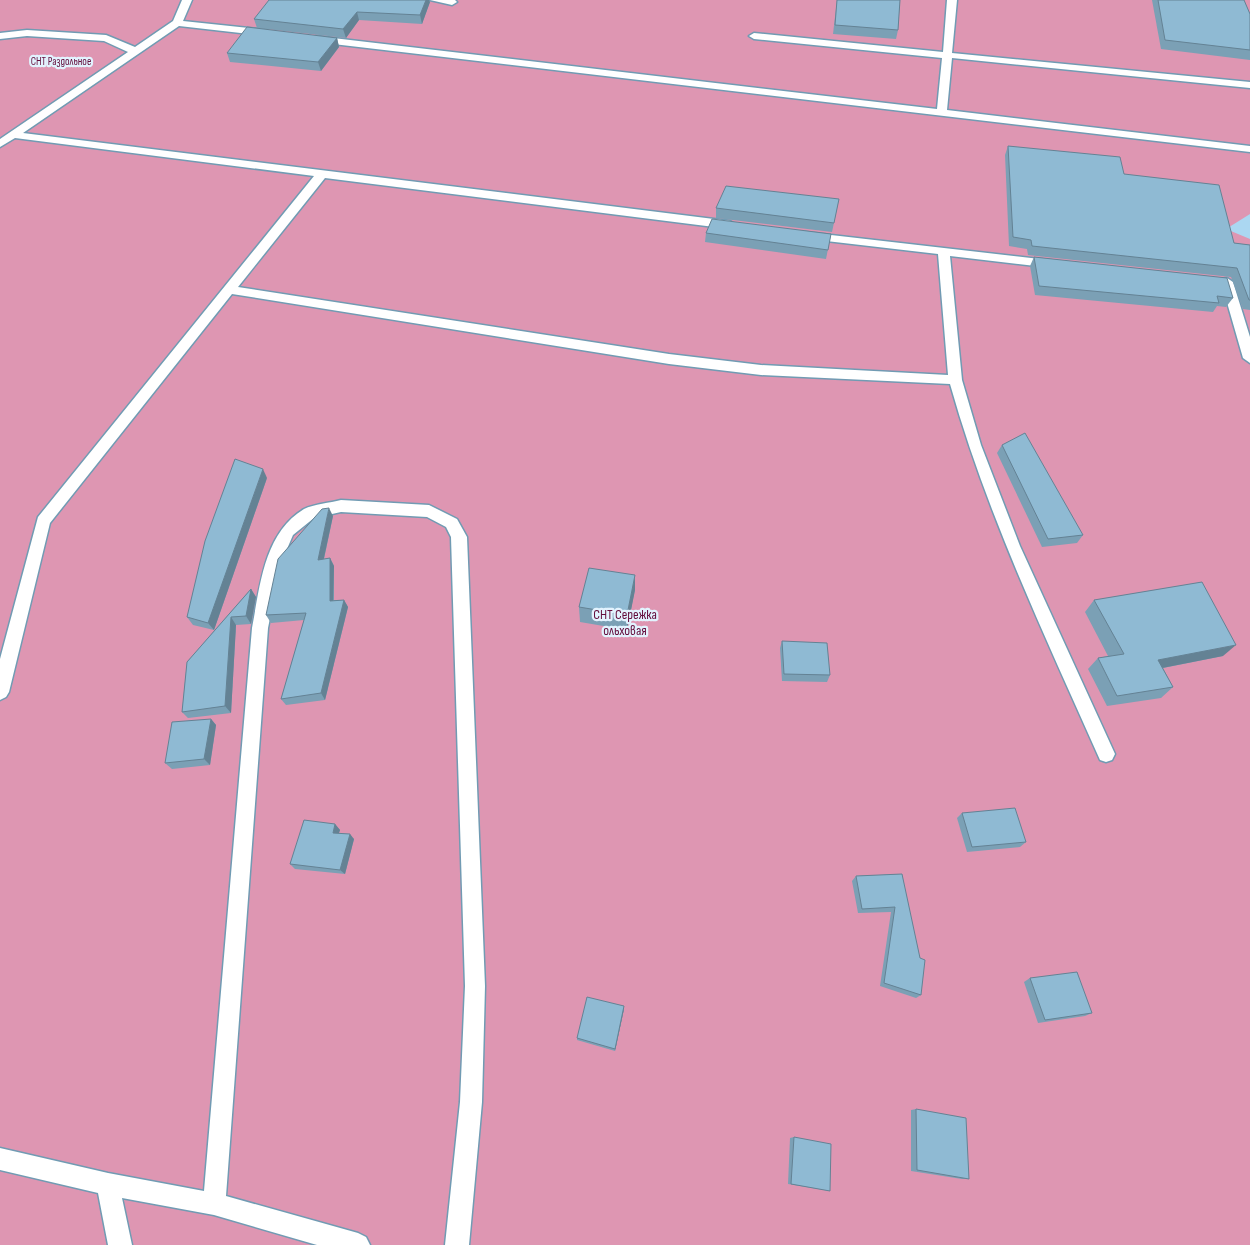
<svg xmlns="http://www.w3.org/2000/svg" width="1250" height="1245" font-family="'Sofia Sans Condensed',sans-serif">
<rect width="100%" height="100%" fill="#abd7f1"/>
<!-- green -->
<polygon fill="#de96b2" points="0,0 1250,0 1250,214 1226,229 1250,239 1250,1245 0,1245"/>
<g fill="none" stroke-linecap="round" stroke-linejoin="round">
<defs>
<g id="service">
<path d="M182,0H192L183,21L267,30L272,33L267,36L179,26L23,133L730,221L736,225L730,229L325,178L238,287L669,354L761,365L948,375L938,254L809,239L803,235L805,232L1057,261L1059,264L1057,267L1053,268L950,256L962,380L981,445L1020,546L1115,754L1112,760L1106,762L1100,760C1045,636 987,515 950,384L761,375L669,364L232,294L50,523L9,692L6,697L0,700V659L38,517L314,176L15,138L0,147V139L128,52L104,41L27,36L0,39V33L27,30L106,35L135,47L173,21Z"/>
<polygon points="430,0 455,0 457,2 452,5"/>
<polygon points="947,0 957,0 952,53 1250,82 1250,88 952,58 947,110 1250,146 1250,152 316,42 311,39 316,36 937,109 942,58 754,39 749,36 754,33 943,52"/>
<polygon points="1227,278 1233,282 1250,337 1250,363 1243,358 1222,285 1218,282 1220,279"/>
<path d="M341,500L429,505L457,519L467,537L485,986L482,1102L469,1245H445L460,1102L465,986L451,537L446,527L427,517L341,512L314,518L293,535L281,563L268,628L226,1196L358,1233L366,1237L370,1245H317L214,1215L122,1198L132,1245H108L98,1193L0,1170V1148L108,1173L204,1191L252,628C260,586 264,533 304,509C314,504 330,503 341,500Z"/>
</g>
</defs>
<!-- service casing -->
<use href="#service" stroke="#719bb3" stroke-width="3"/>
<!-- service -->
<use href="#service" fill="#fff" fill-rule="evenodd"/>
</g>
<!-- wall -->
<g fill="#7ba0b5">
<polygon points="837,0 900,0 898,30 896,39 833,34"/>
<polygon points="1152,0 1244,0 1250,14 1250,60 1161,49"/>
<polygon points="430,2 422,24 359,20 346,38 257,28 254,19"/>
<polygon points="337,38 339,47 321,71 230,62 227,53"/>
<polygon points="1008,146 1124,174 1234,243 1250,245 1250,310 1243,309 1231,277 1028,255 1027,249 1009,246 1005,155"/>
<polygon points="839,199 832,232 716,218 716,208"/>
<polygon points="706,233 831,234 826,259 705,242"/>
<polygon points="1034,257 1233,298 1226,307 1217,306 1213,312 1035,295 1030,266"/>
<polygon points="1002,445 1083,535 1077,543 1042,547 997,453"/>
<polygon points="267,478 214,630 193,625 187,617"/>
<polygon points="333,516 324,559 330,558 334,566 334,600 344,600 348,607 325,700 286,705 281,699 304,620 271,623 266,615"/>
<polygon points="635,575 635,590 627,630 580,622 579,607"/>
<polygon points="251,589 256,597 251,624 236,625 231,713 188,718 182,712 187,662"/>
<polygon points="1094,600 1223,656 1163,668 1173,687 1161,698 1107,706 1088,669 1098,658 1108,656 1085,612"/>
<polygon points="782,641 830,675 827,682 782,681 780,648"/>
<polygon points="211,719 216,725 210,765 172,769 165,763"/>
<polygon points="962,813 1026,842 1020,847 967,852 957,818"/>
<polygon points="335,824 340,830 339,833 354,839 345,874 295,869 290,864"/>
<polygon points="902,874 921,995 916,998 880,986 891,912 858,913 852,881 856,876"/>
<polygon points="1030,978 1092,1013 1085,1016 1038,1023 1024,982"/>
<polygon points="624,1009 615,1051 577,1040 577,1038"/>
<polygon points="916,1109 969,1179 962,1179 911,1171 911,1110"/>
<polygon points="794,1137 830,1191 788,1184 790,1138"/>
</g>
<!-- shaded-wall -->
<g fill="#648294">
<polygon points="426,0 429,0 430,2 422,24 420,15"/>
<polygon points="357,12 359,20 346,38 343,29"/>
<polygon points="337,38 339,47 321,71 318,62"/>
<polygon points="263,469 267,478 214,630 208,623"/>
<polygon points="329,508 333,516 322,567 318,560"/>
<polygon points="330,558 334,566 333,608 330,601"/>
<polygon points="635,575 635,590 627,630 627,615"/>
<polygon points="251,589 256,597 251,624 246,616"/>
<polygon points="344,600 348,607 325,700 321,693"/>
<polygon points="231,617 236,625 231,713 225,706"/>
<polygon points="1236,645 1223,656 1147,671 1158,660"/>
<polygon points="211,719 216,725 210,765 204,759"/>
<polygon points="335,824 340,830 337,838 333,833"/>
<polygon points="350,834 354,839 345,874 340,870"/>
<polygon points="624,1006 624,1009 615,1051 615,1049"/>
</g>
<!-- building -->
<g fill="#8fbad3" stroke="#648294">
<polygon points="269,0 426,0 420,15 357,12 343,29 254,19"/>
<polygon points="837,0 900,0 898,30 835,25"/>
<polygon points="1158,0 1244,0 1250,14 1250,50 1165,40"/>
<polygon points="247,27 337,38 318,62 227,53"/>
<polygon points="1008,146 1120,157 1124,174 1219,185 1234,243 1250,245 1250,300 1249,300 1237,268 1032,246 1031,240 1013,237"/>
<polygon points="726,186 839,199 834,223 716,208"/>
<polygon points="712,219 831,234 828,250 706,233"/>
<polygon points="1034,257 1227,278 1233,298 1217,296 1219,303 1039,286"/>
<polygon points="1025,433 1083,535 1048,539 1002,445"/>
<polygon points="235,459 263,469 208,623 187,617 205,541"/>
<polygon points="329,508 318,560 330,558 330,601 344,600 321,693 281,699 306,613 266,615 278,559 322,509"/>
<polygon points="589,568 635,575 627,615 579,607"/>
<polygon points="1202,582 1236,645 1158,660 1173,687 1117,696 1098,658 1124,654 1094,600"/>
<polygon points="251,589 246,616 231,617 225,706 182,712 187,662"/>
<polygon points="782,641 827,643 830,675 784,674"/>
<polygon points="211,719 204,759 165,763 172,722"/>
<polygon points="1015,808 1026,842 972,847 962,813"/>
<polygon points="304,820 335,824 333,833 350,834 340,870 290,864"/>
<polygon points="902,874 920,958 925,960 921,995 884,983 895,907 862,909 856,876"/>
<polygon points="1077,972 1092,1013 1045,1020 1030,978"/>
<polygon points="587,997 624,1006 615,1049 577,1038"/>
<polygon points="916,1109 966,1118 969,1179 917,1170"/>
<polygon points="794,1137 831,1144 830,1191 791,1184"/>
</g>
<g text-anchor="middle" stroke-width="4.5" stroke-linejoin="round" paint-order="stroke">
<!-- far-park labels -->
<g font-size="11" fill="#640d3c" stroke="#e2f3fe">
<text x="61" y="65">СНТ Раздольное</text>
</g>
<!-- park labels -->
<g font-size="14" fill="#640d3c" stroke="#e2f3fe">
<text x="625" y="619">СНТ Сережка<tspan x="625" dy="16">ольховая</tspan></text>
</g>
</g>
</svg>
